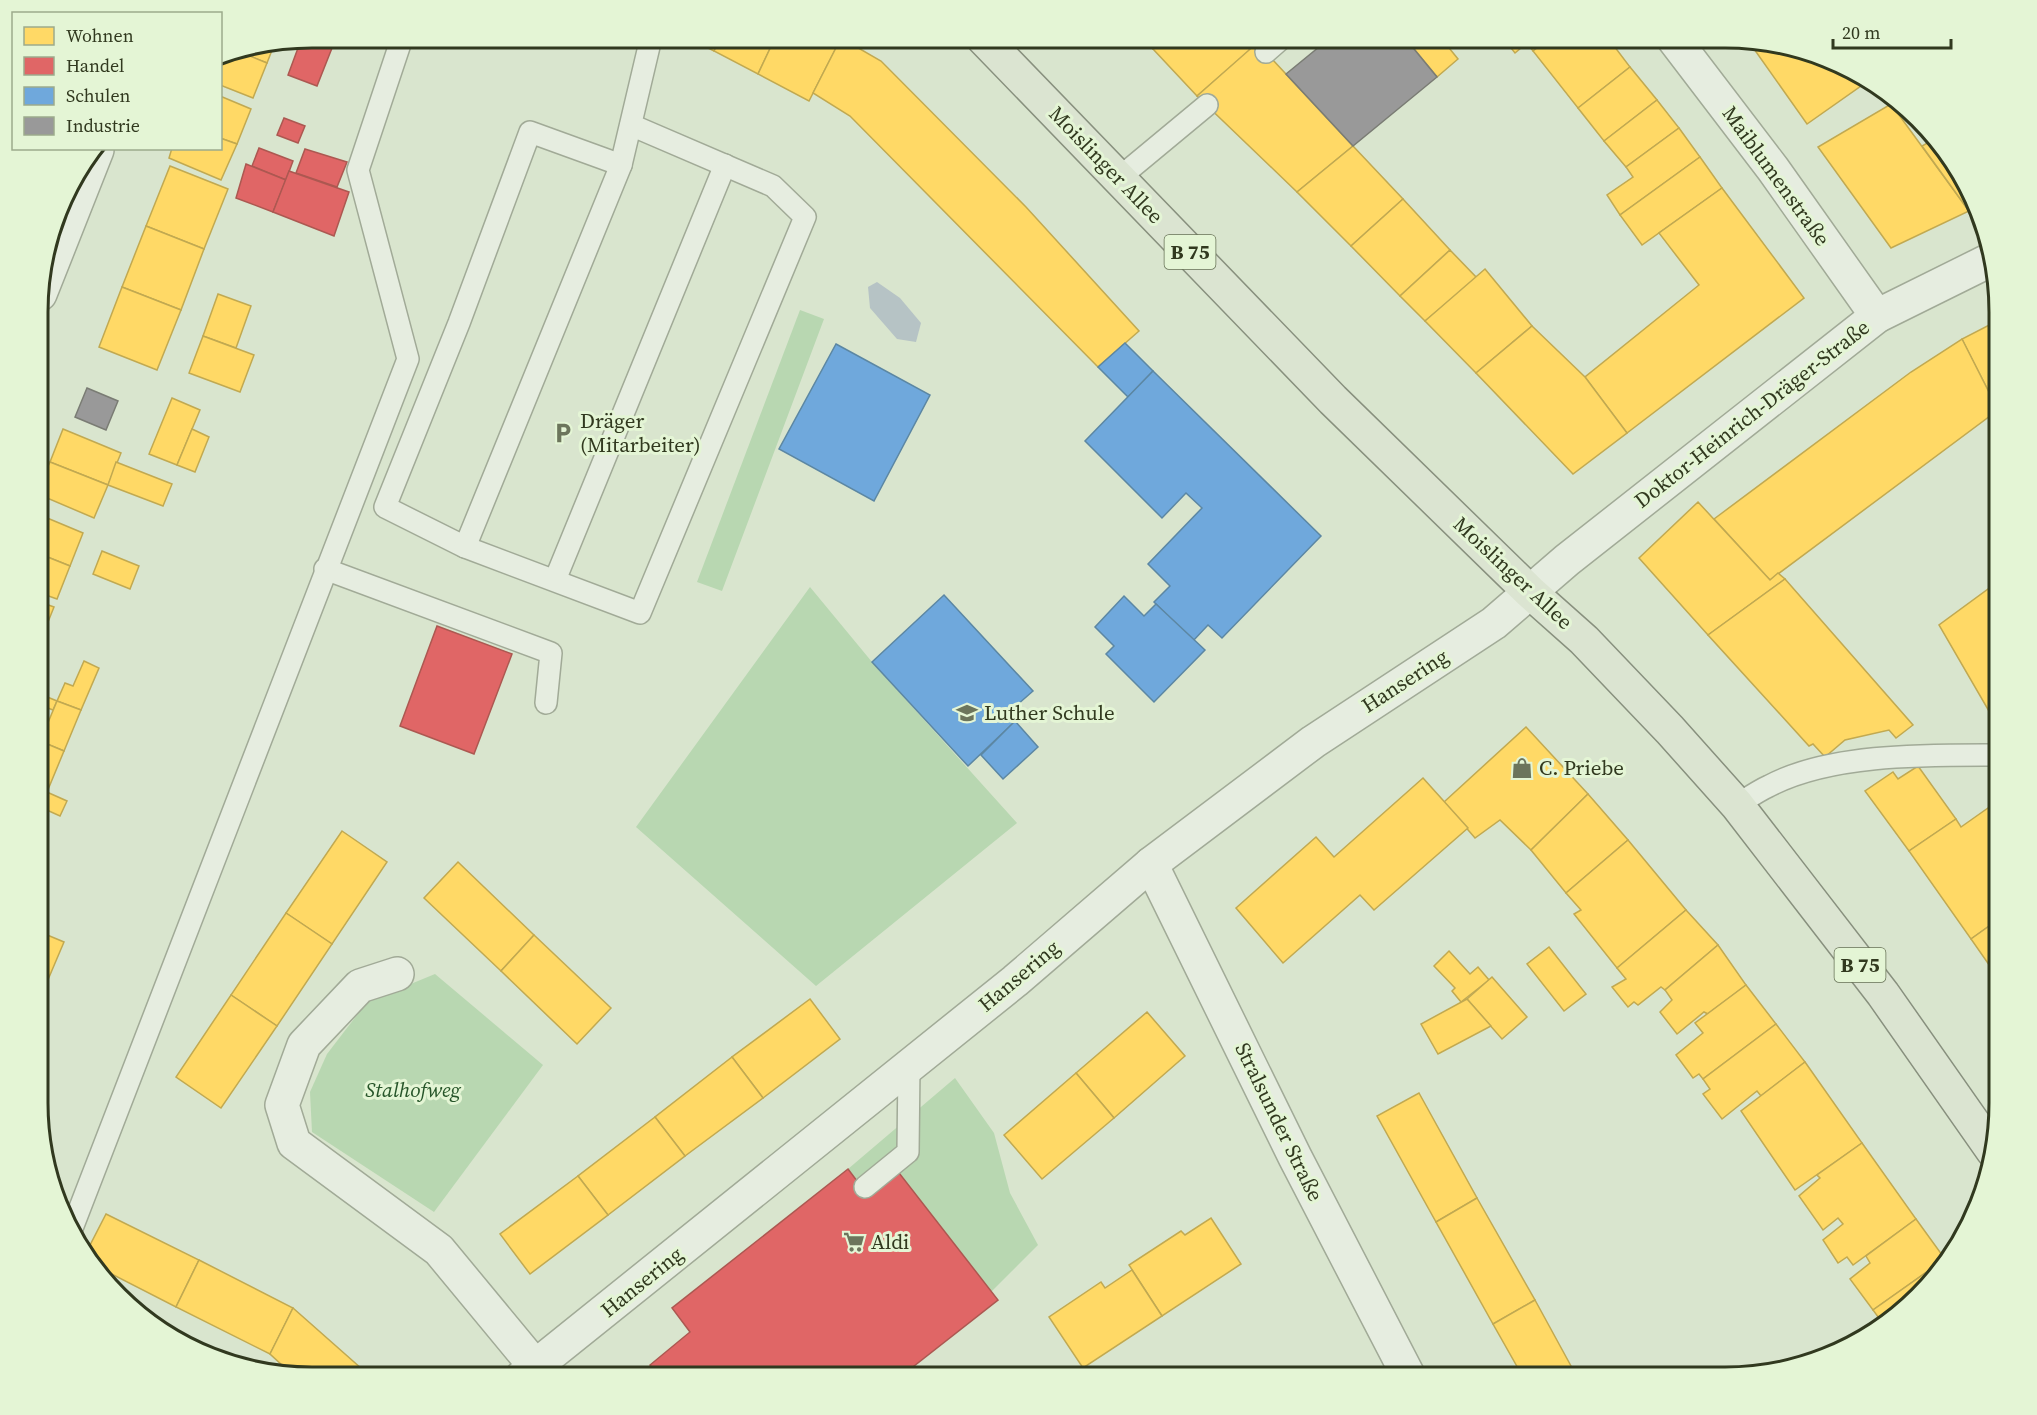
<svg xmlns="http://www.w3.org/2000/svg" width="2037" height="1415" font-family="'Source Serif 4',serif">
<rect width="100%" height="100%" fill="#d9e5ce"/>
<!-- green -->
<g fill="#b8d7b1">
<polygon points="800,310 824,319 722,591 697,582"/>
<polygon points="810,587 872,662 1017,823 816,986 636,827"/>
<polygon points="435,974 543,1065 434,1212 312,1132 310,1092 327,1054 367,1002"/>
<polygon points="955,1078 994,1133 1010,1193 1038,1245 991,1292 866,1193 848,1169"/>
</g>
<!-- water -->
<polygon fill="#b6c3c5" points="877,282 900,298 921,323 916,342 897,339 870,308 868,287"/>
<!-- homes -->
<g fill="#ffd966" stroke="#c1a951" stroke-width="1.5">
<polygon points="688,38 721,38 714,51"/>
<polygon points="721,38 775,38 758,74 714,51"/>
<polygon points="775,38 841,38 809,101 758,74"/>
<polygon points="841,38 881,61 1026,207 1139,331 1098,367 850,116 813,93"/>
<polygon points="1140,38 1165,38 1153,49"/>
<polygon points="1165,38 1239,38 1250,50 1197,96 1153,49"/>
<polygon points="1405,38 1441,38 1458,59 1437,77"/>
<polygon points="1503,38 1550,38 1533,51 1527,43 1515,53"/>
<polygon points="1550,38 1608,38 1630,67 1578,108 1533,51"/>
<polygon points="1747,39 1814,52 1868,81 1807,124"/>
<polygon points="1257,43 1353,146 1297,192 1197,96"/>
<polygon points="274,45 267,63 240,52"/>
<polygon points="240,52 267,63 253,98 220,85 220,56"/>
<polygon points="1630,67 1657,100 1604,141 1578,108"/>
<polygon points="220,96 251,109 237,144 220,138"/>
<polygon points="1657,100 1679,128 1626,167 1604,141"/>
<polygon points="1891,104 1969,211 1891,248 1818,147"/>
<polygon points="1679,128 1700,157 1620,215 1607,195 1633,177 1626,167"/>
<polygon points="220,138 237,144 221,180 169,158 172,148 220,148"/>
<polygon points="1931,141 1971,190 1976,208 1969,211 1922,146"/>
<polygon points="1353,146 1403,199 1351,246 1297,192"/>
<polygon points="1700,157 1722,188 1642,245 1620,215"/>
<polygon points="170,166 228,189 204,249 146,226"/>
<polygon points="1722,188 1804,298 1627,433 1585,377 1699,285 1659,233"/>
<polygon points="1403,199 1450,250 1400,296 1351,246"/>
<polygon points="146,226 204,249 181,310 122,287"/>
<polygon points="1450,250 1477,278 1425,321 1400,296"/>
<polygon points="1485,269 1532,326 1476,373 1425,321"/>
<polygon points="122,287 181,310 157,370 99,347"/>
<polygon points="218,294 251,306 236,348 203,336"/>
<polygon points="1999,320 1999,409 1998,410 1962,339"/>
<polygon points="1532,326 1585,377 1627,433 1573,474 1476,373"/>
<polygon points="203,336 254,355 240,392 189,373"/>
<polygon points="1962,339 1998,410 1770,580 1714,519 1911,372"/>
<polygon points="172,398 200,410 177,465 149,454"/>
<polygon points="63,429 121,453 108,485 50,462"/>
<polygon points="192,429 209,437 195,472 177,465"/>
<polygon points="50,462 108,485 94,518 40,495 40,473 44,475"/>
<polygon points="116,462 172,484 163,506 108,485"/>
<polygon points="1698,502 1770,580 1778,573 1785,579 1708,635 1639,558"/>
<polygon points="40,515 83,533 70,566 40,554"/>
<polygon points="102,551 139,566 130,589 93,574"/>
<polygon points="40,554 70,566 57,599 40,593"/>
<polygon points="1785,579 1913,725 1896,738 1889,730 1845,740 1825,757 1813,744 1809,746 1708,635"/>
<polygon points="1999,581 1999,724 1997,725 1939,625"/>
<polygon points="40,602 54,607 40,642"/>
<polygon points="84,661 99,668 81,710 57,701 65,683 73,686"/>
<polygon points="40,694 57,701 53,710 40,705"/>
<polygon points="57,701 81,710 64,751 40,741 40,722 47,725"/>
<polygon points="1526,727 1588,794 1531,850 1500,820 1475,838 1444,802"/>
<polygon points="40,741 64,751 47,792 40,789"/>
<polygon points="1918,766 1956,819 1909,851 1865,791 1893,772 1898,779"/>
<polygon points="1423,778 1468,828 1374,910 1360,895 1283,963 1236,908 1316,837 1334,857"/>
<polygon points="40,789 67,801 60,816 40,807"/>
<polygon points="1588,794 1628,840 1566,893 1531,850"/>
<polygon points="1988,808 1999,823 1999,919 1971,939 1909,851 1956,819 1961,827"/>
<polygon points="342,831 387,862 332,944 286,913"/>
<polygon points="1628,840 1686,910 1617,968 1574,914 1581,910 1566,893"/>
<polygon points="458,862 534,935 501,971 424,898"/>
<polygon points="1686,910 1718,945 1665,990 1661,987 1638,1005 1634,1002 1628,1007 1612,987 1626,979 1617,968"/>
<polygon points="286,913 332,944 277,1026 231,995"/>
<polygon points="1999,919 1999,979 1971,939"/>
<polygon points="40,932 64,942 47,982 40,979"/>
<polygon points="534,935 611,1008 577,1044 501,971"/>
<polygon points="1718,945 1746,985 1708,1014 1704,1012 1677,1034 1660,1012 1672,1000 1665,990"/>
<polygon points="1549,947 1586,994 1564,1011 1527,964"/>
<polygon points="1449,951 1470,974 1478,967 1489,980 1461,1002 1452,991 1455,988 1434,966"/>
<polygon points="1492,977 1527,1017 1502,1039 1467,999"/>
<polygon points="1746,985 1776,1024 1703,1079 1699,1074 1693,1078 1676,1055 1703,1033 1695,1023"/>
<polygon points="231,995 277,1026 221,1108 176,1077"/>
<polygon points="810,999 840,1039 763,1098 732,1057"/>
<polygon points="1467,999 1491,1026 1438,1054 1421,1024"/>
<polygon points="1147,1012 1185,1056 1114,1118 1076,1073"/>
<polygon points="1776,1024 1805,1062 1761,1096 1757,1091 1722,1119 1703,1094 1710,1089 1703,1079"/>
<polygon points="732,1057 763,1098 685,1156 655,1117"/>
<polygon points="1805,1062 1862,1143 1795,1190 1741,1111"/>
<polygon points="1076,1073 1114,1118 1042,1179 1004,1135"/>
<polygon points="1419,1093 1477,1198 1436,1222 1377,1116"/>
<polygon points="655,1117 685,1156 608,1215 578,1176"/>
<polygon points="1862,1143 1916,1219 1853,1265 1847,1257 1838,1263 1823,1240 1843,1224 1838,1218 1823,1230 1799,1196 1820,1178 1817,1175"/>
<polygon points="578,1176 608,1215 530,1274 500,1234"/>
<polygon points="1477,1198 1535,1300 1493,1324 1436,1222"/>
<polygon points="106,1214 199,1260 176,1307 98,1267 86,1253"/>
<polygon points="1211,1218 1241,1264 1162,1316 1129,1265 1181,1231 1185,1235"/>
<polygon points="1916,1219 1945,1259 1873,1310 1850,1279 1870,1263 1866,1256"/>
<polygon points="1945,1259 1947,1262 1943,1270 1881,1321 1873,1310"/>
<polygon points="199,1260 293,1308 270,1354 176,1307"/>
<polygon points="1132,1270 1162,1316 1083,1368 1049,1317 1101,1282 1105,1288"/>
<polygon points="1535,1300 1577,1377 1523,1377 1493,1324"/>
<polygon points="293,1308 371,1377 295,1377 270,1354"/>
</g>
<!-- shops -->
<g fill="#e06666" stroke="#ac5851" stroke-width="1.5">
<polygon points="320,38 334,43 317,86 288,75 301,40"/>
<polygon points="284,118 305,126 298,143 277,135"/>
<polygon points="259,148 293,161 286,180 252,166"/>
<polygon points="305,149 347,162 337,187 296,173"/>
<polygon points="246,164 286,180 273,212 236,198"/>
<polygon points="289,171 349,192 334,236 273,212"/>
<polygon points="437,626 512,654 474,754 400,726"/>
<polygon points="848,1169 866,1193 896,1169 998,1300 900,1377 659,1377 650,1365 690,1332 672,1308"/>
</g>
<!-- schools -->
<g fill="#6fa8dc" stroke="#5c87a3" stroke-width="1.5">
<polygon points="1125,343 1153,371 1128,397 1098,367"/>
<polygon points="836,344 930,395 874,501 779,449"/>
<polygon points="1153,371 1321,536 1222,638 1208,625 1193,641 1154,602 1170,586 1148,564 1202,508 1186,493 1162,518 1085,441"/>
<polygon points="944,595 1033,691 1017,705 1025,712 968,766 872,662"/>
<polygon points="1124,596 1144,616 1156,604 1205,650 1154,702 1106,654 1114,646 1095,627"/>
<polygon points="1015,721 1038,747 1003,779 981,755"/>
</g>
<!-- industry -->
<g fill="#999" stroke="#7a7c74" stroke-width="1.5">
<polygon points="1330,38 1405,38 1437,77 1353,146 1286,74"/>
<polygon points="87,388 118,401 106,430 75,417"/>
</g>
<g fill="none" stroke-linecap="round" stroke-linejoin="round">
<defs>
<g id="service">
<polyline points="1266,52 1282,38"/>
<polyline points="621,165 530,132 459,323 385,507 465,547 640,613 805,217 773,186 631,125"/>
<polyline points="1119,178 1207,105"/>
<polyline points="465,547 621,165 651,38"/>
<polyline points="325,569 551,653 546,703"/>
<polyline points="555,580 725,165"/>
<path d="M1737,805C1748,798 1758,791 1769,786C1831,753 1929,755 1999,755"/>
<polyline points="865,1187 908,1152 909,1066"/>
<polyline points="71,1231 408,359 358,170 402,38"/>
</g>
<g id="minor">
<polyline points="1673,38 1773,169 1877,316"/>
<polyline points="40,294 97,150"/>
<polyline points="1151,864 1295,1157 1409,1377"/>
<polyline points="397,974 360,986 304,1045 282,1105 294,1143 439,1250 535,1366"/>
<polyline points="522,1377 1015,981 1151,864 1313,742 1494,623 1567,560 1877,316 1990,260"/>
</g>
<polyline id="primary" points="983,38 1333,400 1530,592 1584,640 1670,730 1737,805 1883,994 1993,1151"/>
</defs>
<!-- service casing -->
<use href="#service" stroke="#a1aa97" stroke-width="24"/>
<!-- minor casing -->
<use href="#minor" stroke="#a1aa97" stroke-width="36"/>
<!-- primary casing -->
<use href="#primary" stroke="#88907e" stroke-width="36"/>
<!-- service -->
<use href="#service" stroke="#e6ede0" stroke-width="21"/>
<!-- minor -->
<use href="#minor" stroke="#e6ede0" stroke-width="33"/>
<!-- primary -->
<use href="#primary" stroke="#dbe4d1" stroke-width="33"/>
</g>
<!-- icons -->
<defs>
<symbol id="parking-bare" viewBox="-9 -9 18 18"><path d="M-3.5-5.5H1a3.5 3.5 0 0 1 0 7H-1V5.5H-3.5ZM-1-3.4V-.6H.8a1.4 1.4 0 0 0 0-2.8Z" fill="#6c755c" stroke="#e4f5d5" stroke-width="2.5" paint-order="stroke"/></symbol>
<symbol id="school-bare" viewBox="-9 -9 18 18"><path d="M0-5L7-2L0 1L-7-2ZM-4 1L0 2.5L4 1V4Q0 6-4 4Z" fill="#6c755c" stroke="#e4f5d5" stroke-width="2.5" paint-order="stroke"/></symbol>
<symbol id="shop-bare" viewBox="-9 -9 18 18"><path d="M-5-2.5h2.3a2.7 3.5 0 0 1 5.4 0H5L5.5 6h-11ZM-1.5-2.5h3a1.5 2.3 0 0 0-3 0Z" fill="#6c755c" stroke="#e4f5d5" stroke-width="2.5" paint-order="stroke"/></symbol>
<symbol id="supermarket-bare" viewBox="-9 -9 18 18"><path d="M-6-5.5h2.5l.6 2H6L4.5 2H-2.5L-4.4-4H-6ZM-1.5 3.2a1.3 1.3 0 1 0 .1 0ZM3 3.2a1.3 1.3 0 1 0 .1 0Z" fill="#6c755c" stroke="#e4f5d5" stroke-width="2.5" paint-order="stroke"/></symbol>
</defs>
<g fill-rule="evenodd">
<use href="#parking-bare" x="548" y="418" width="30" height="30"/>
<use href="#school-bare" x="952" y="698" width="30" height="30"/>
<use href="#shop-bare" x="1507" y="753" width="30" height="30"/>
<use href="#supermarket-bare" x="839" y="1227" width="30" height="30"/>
</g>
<g text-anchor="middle" stroke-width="6" stroke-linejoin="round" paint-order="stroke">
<!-- shield labels -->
<g fill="#e4f5d5" stroke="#677156" stroke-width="1.5">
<rect x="1164.5" y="235" width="51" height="34" rx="4.5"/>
<rect x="1834.5" y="948" width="51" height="34" rx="4.5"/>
</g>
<g font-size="20" font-weight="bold" fill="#31391f">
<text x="1190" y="259">B 75</text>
<text x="1860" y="972">B 75</text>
</g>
<!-- street labels -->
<g font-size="21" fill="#31391f" stroke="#e4f5d5">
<text transform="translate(1106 165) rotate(46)" y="7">Moislinger Allee</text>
<text transform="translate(1776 176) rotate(54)" y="7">Maiblumenstraße</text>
<text transform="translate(1752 414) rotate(-38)" y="7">Doktor-Heinrich-Dräger-Straße</text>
<text transform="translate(1513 573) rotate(43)" y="7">Moislinger Allee</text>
<text transform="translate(1405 681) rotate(-33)" y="7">Hansering</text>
<text transform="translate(1019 976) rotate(-40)" y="7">Hansering</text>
<text transform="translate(1279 1122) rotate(64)" y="7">Stralsunder Straße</text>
<text transform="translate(642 1282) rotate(-39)" y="7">Hansering</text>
</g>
<!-- poi labels -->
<g font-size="21" fill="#31391f" stroke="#e4f5d5" text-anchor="start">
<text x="580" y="428">Dräger<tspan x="580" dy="24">(Mitarbeiter)</tspan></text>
<text x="984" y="720">Luther Schule</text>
<text x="1539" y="775">C. Priebe</text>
<text x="871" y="1249">Aldi</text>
</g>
<!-- park labels -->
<g font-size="21" font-style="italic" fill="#265529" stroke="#e4f5d5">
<text x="413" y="1097">Stalhofweg</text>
</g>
</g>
<!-- crop -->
<path d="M0 0H2037V1415H0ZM312 48H1725A264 264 0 0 1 1989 312V1103A264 264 0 0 1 1725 1367H312A264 264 0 0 1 48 1103V312A264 264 0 0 1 312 48Z" fill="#e4f5d5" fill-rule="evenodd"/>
<path fill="none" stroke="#31391f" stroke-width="3" d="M312 48H1725A264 264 0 0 1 1989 312V1103A264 264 0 0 1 1725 1367H312A264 264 0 0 1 48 1103V312A264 264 0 0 1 312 48Z"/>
<!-- legend -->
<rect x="12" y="12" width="210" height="138" fill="#e4f5d5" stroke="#9caa8c" stroke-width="1.5"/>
<rect x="24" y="27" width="30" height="18" fill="#ffd966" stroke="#9caa8c" stroke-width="1.5"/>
<text x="66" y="42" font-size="18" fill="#31391f">Wohnen</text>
<rect x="24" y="57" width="30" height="18" fill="#e06666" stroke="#9caa8c" stroke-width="1.5"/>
<text x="66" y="72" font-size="18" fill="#31391f">Handel</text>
<rect x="24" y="87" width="30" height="18" fill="#6fa8dc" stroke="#9caa8c" stroke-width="1.5"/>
<text x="66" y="102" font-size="18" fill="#31391f">Schulen</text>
<rect x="24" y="117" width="30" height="18" fill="#999999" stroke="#9caa8c" stroke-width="1.5"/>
<text x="66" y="132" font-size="18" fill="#31391f">Industrie</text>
<!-- scale -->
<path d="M1833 39v9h118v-9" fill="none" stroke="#31391f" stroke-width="3"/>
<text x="1842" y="39" font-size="18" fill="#31391f" stroke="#e4f5d5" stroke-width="4.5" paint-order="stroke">20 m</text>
</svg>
